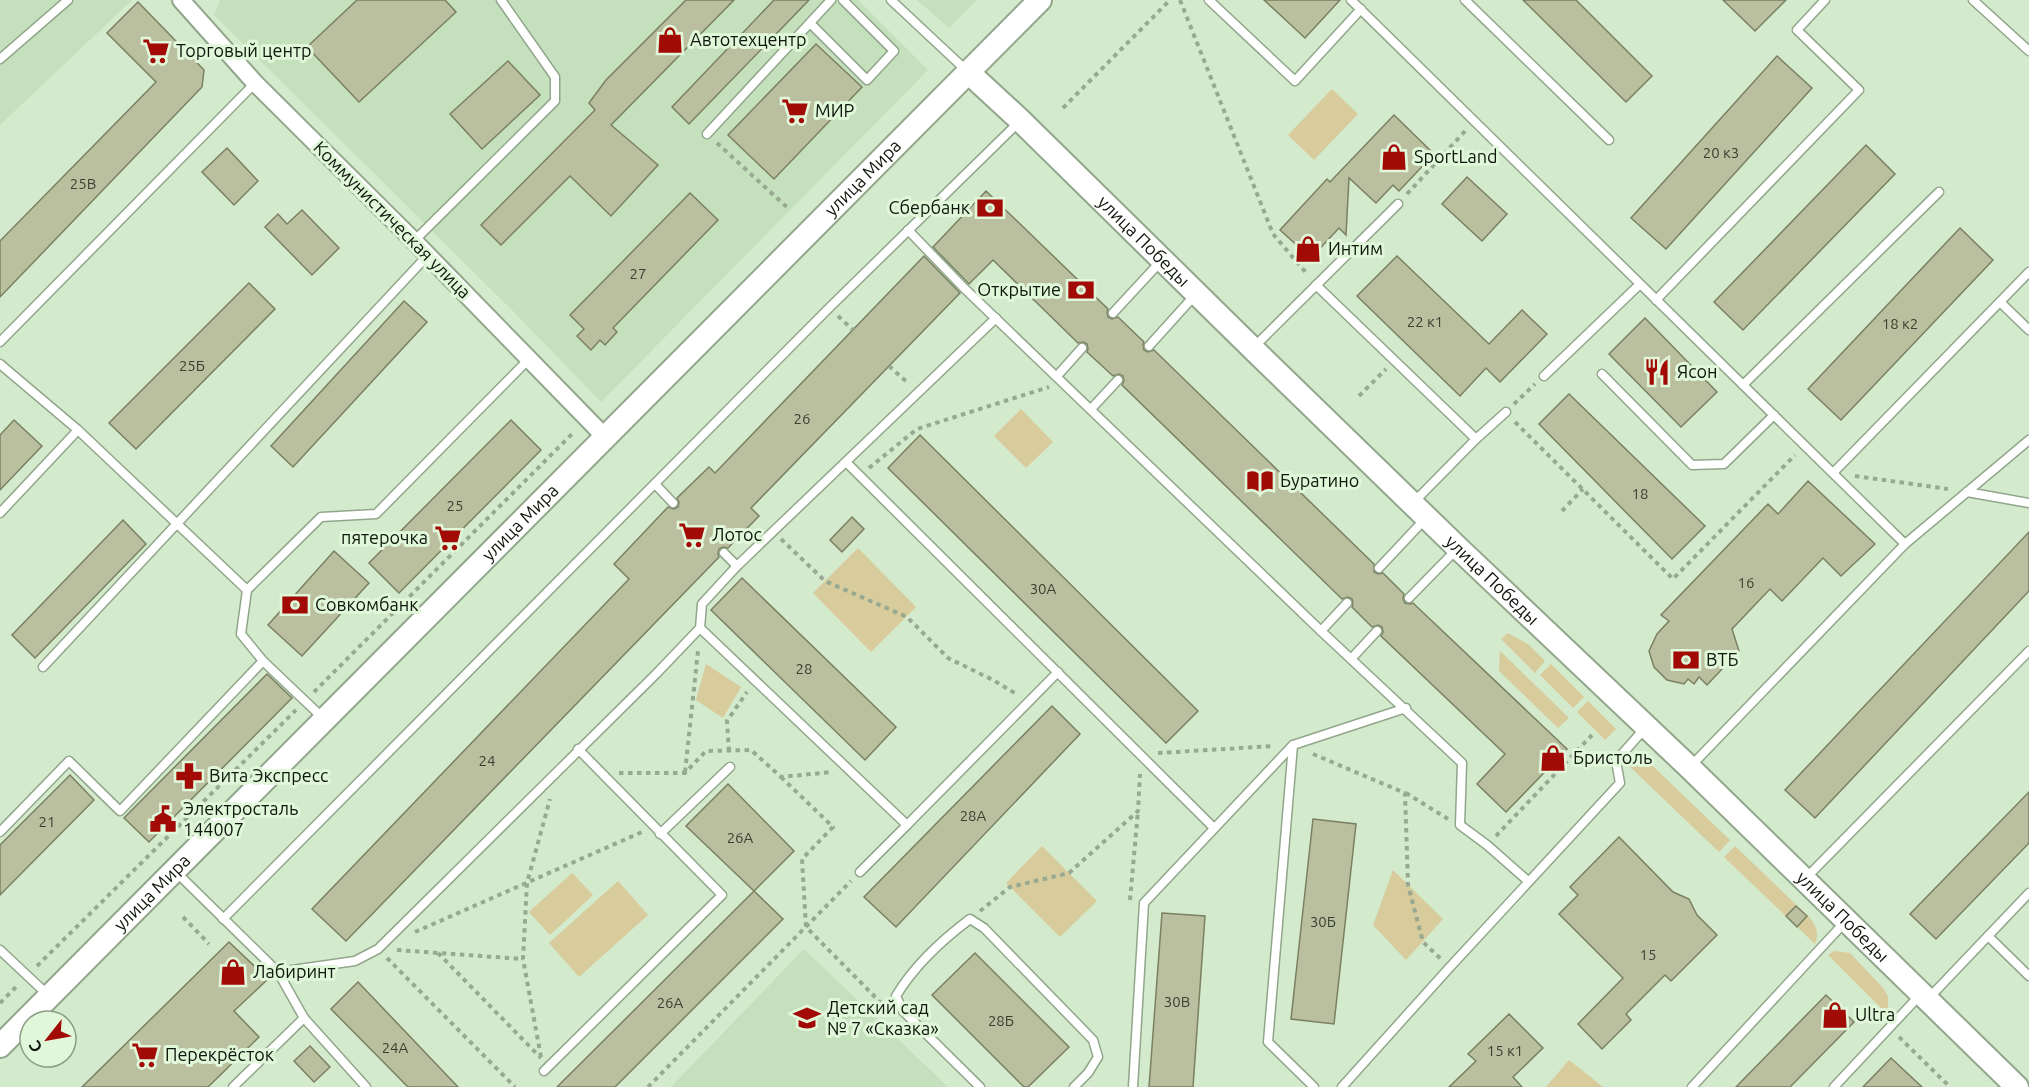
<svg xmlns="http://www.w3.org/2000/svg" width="2029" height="1087" font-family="Ubuntu,sans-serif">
<rect width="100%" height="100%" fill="#d4eacd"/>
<!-- built -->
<g fill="#c5e0bc">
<polygon points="0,0 132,0 0,125"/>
<polygon points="220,0 858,0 928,70 601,402 512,310 214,15"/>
<polygon points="917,0 977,0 949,28"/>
<polygon points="804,949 948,1087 671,1087"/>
</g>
<!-- green -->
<g fill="#d8cb9c">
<polygon points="1332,89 1358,114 1314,160 1288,135"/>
<polygon points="1021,409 1053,442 1026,468 994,436"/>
<polygon points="858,548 916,607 871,652 813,593"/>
<polygon points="1508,633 1528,644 1545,661 1535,673 1501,639"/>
<polygon points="1500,651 1569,718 1558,728 1499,671"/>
<polygon points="706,664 741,687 723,718 696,700"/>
<polygon points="1551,664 1584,697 1573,708 1540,675"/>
<polygon points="1588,701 1616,729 1605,740 1577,712"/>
<polygon points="1637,751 1730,840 1719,852 1626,763"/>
<polygon points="1042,846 1097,901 1060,937 1006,883"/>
<path d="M1735,846L1810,918C1817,928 1819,933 1815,944L1724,857Z"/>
<polygon points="1393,870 1443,919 1406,960 1373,925"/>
<polygon points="572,873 593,895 550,935 529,912"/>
<polygon points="618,881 648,915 579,977 549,943"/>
<polygon points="1834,951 1850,953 1883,988 1888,996 1888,1007 1886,1013 1828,955"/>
<polygon points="1569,1060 1603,1087 1546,1087"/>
</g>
<!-- building -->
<g fill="#bac09f" stroke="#7a8061" stroke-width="1.5">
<polygon points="357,0 445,0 456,12 359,102 307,47"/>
<polygon points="686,0 734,0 611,125 658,165 611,216 570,176 501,245 481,225 595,110 589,103 606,80"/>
<polygon points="774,0 809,0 689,124 672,107"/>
<polygon points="1264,0 1340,0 1305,38"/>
<polygon points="1523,0 1576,0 1652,76 1626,102"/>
<polygon points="1723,0 1786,0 1755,31"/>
<polygon points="138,2 204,70 202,87 0,297 0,241 156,82 107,33"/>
<polygon points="816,44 862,87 774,179 728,135"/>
<polygon points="1777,56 1812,88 1666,249 1631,218"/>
<polygon points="508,61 540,95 482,149 450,114"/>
<polygon points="1394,115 1434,154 1399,191 1393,185 1376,203 1349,178 1346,235 1339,228 1311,258 1280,230 1327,179 1330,182"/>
<polygon points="1866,145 1895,174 1743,330 1714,302"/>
<polygon points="227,148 258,181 234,205 202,172"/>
<polygon points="1467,177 1507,214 1482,241 1442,204"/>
<polygon points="986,191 1108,309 1107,312 1108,317 1112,319 1118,317 1144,342 1143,345 1144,350 1148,352 1154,350 1374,564 1374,572 1378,574 1383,573 1404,594 1403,599 1405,603 1410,604 1413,603 1567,749 1506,812 1477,784 1505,754 1381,636 1383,632 1382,627 1378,625 1372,627 1352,607 1353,604 1352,599 1348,597 1342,599 1122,385 1124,381 1123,376 1119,374 1113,376 1087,352 1088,349 1087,344 1083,342 1078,343 993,260 969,284 933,247"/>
<polygon points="690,193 718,220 613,328 617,332 605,345 600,340 591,350 577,336 584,329 570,315"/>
<polygon points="302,210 339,248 312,275 265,227 278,214 287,224"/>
<polygon points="1960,228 1993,260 1841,420 1808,389"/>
<polygon points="924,256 960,293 751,508 759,516 728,548 723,547 719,549 718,554 719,557 346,941 312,909 629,579 614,564 668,507 674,509 678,507 679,502 677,498 709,467 715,473"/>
<polygon points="1397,256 1489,344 1522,310 1547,334 1500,382 1486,368 1460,396 1357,296"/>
<polygon points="249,283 275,309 136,449 109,423"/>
<polygon points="404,301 427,322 293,467 271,446"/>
<polygon points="1645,318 1717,392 1681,427 1609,354"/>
<polygon points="1569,394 1705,526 1672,559 1539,424"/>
<polygon points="14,420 42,446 0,490 0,435"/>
<polygon points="511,420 541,450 399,593 369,563"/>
<polygon points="920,435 1198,711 1166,743 888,468"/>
<polygon points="1808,481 1875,544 1841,576 1823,558 1782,601 1770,589 1732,629 1739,651 1707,685 1699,677 1694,684 1688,679 1684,684 1667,680 1654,667 1649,651 1657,634 1669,621 1661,615 1768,504 1778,514"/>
<polygon points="852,517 864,529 842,552 830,540"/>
<polygon points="123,520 146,544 35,658 12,635"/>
<polygon points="2029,532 2029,591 1815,818 1785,790"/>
<polygon points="334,551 369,583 302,656 268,625"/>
<polygon points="742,578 896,727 865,760 711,610"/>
<polygon points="267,674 292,698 149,842 124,818"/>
<polygon points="1052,706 1080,734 896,927 864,897"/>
<polygon points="70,775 94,800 0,895 0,845"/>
<polygon points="728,784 794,851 754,891 686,826"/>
<polygon points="2029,792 2029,843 1936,939 1910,914"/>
<polygon points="1313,819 1356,824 1334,1024 1291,1019"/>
<polygon points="1619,837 1673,892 1689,899 1697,915 1717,935 1671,981 1665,975 1626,1014 1631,1020 1602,1049 1578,1024 1623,978 1559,914 1578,895 1570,887"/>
<polygon points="754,891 783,919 615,1087 557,1087"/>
<polygon points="1796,906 1807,916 1797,927 1786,916"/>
<polygon points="1162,913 1205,916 1193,1087 1149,1087"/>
<polygon points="229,942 268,979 234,1011 259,1037 208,1087 82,1087"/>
<polygon points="975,953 1069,1047 1028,1087 1024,1087 932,995"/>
<polygon points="358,982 458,1087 408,1087 331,1009"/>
<polygon points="1826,995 1854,1022 1790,1087 1736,1087"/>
<polygon points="1509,1014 1543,1048 1513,1077 1522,1087 1449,1087 1476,1061 1468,1054"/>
<polygon points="310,1046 330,1067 314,1082 294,1061"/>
<polygon points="1891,1058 1922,1087 1863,1087"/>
</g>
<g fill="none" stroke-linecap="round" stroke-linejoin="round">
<defs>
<g id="lane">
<polyline points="891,0 968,72"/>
<polyline points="1209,0 1295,81 1361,9"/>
<polyline points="1351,0 1905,544"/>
<polyline points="1465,0 1609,140"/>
<polyline points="1973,0 2029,51"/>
<polyline points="810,23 867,80 894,51 843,0"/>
<polyline points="0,59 68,0"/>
<polyline points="707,134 831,0"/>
<polyline points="908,230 964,288 1321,631 1462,763 1460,825 1487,845 1528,881"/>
<polyline points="414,241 555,101 555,77 501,0"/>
<polyline points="1316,285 1476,439"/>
<polyline points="1656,300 1859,90 1797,30 1825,0"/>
<polyline points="2000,302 2029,330"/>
<polyline points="1113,313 1162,260"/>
<polyline points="0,342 255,83"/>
<polyline points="1149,346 1195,295"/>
<polyline points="1253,348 1398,204"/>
<polyline points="0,364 78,430 247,590"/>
<polyline points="1602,374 1692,465 1724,464 1774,415"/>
<polyline points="1057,376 1082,348"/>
<polyline points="1544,376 1639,285"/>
<polyline points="1743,385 1939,192"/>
<polyline points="1091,409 1118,380"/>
<polyline points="846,462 1214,828"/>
<polyline points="1833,473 2029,272"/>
<polyline points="655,484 673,503"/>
<polyline points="1967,492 2029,503"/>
<polyline points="1414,502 1476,439 1506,412"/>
<polyline points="0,513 78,430"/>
<polyline points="724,553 737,566"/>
<polyline points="1379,568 1426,518"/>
<polyline points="1409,598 1457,549"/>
<polyline points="700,628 907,825 1058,672"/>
<polyline points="1321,631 1347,603"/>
<polyline points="1351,659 1377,631"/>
<polyline points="263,661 241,634 247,590 321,517 376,514 530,358"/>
<polyline points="43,667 428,255"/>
<polyline points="1293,745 1268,1042 1314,1087"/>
<polyline points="1690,767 1905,544 2029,440"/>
<polyline points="0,832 69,761 120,811 263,661 324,719"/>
<polyline points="660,834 730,767"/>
<polyline points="175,871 278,972 304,1018 233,1087"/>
<polyline points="860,872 907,825"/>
<polyline points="1805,879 2029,651"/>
<polyline points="223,919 829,308 1020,121"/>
<polyline points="1988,936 2029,976"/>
<polyline points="0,950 49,996"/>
<polyline points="278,972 355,961 378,949 656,674 700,628 702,604 737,566 996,318"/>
<polyline points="1928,999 2029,893"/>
<polyline points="304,1018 366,1087"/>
<polyline points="544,1071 722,895 578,749"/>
<path d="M980,1087L903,1011L896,996C914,966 942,940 970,919L984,928L1093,1040L1098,1057L1088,1073L1074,1087"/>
<polyline points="1133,1087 1144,903 1293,745 1406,708"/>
<polyline points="1342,1087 1450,967 1620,783 1616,761 1646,727"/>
<polyline points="1692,1087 1845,922"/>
<polyline points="1834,1087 1920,995"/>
</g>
<polyline id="street" points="181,0 255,83 414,241 605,437"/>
<g id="secondary">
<path id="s1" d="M968,72L1020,120L1253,349L1458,548L1690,768L2017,1087"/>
<path id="s2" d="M0,1046L1040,0"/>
</g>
</defs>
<!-- lane casing -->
<use href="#lane" stroke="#91a68b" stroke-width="11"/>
<!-- street casing -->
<use href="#street" stroke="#91a68b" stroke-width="20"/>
<!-- secondary casing -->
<use href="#secondary" stroke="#91a68b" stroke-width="26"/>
<!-- path -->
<g stroke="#98a992" stroke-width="4" stroke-dasharray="4.5 4.5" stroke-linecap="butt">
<polyline points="1180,0 1273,234 1308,275"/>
<polyline points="1063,108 1170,0"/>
<polyline points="717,143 790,210"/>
<polyline points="1407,194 1467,129"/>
<polyline points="838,316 853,330"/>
<polyline points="889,366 909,384"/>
<polyline points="1359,396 1386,369"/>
<polyline points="1514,404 1535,384"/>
<polyline points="1515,422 1673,579 1795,455"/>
<polyline points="869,468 917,429 1049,387"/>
<polyline points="1855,476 1948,489"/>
<polyline points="1562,511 1583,489"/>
<polyline points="781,539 825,581 907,617 948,658 993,680 1018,695"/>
<polyline points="314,692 572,434"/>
<polyline points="729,751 727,721 747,692"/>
<polyline points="1158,753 1274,746"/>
<polyline points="1313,754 1405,793 1408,885 1423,942 1442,960"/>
<polyline points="685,772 698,651"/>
<polyline points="619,773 685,773 706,751 751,750 781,777 832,772"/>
<polyline points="781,777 833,827 802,859 806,927 884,1006"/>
<polyline points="1406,793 1448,819"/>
<polyline points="1496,836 1592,735"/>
<polyline points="1130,900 1138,811"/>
<polyline points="980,911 1010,887 1069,873 1138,811 1140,774"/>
<polyline points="183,917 209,944"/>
<polyline points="415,932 642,832"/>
<polyline points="397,950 523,959"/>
<polyline points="438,953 541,1058"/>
<polyline points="387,958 515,1087"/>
<polyline points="37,966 296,710"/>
<polyline points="0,1003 19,984"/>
<polyline points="1899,1037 1950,1087"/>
<polyline points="541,1057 523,959 527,883 550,799"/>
<polyline points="648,1087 851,881"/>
</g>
<!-- lane -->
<use href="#lane" stroke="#fff" stroke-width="8"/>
<!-- street -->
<use href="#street" stroke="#fff" stroke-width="16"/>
<!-- secondary -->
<use href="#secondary" stroke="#fff" stroke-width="22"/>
</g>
<!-- icons -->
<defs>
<symbol id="shop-bare" viewBox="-9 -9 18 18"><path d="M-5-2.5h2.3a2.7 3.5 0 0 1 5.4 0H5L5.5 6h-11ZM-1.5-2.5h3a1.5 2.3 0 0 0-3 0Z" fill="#a20b05" stroke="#e1f7da" stroke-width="2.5" paint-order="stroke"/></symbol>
<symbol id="supermarket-bare" viewBox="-9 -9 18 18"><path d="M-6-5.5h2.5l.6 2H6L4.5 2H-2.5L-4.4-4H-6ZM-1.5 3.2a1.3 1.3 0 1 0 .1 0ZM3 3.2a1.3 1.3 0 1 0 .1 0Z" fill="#a20b05" stroke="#e1f7da" stroke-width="2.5" paint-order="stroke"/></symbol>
<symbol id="bank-bare" viewBox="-9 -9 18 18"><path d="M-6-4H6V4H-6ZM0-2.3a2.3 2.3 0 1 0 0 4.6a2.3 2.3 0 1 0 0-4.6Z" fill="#a20b05" stroke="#e1f7da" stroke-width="2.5" paint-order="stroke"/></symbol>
<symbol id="restaurant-bare" viewBox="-9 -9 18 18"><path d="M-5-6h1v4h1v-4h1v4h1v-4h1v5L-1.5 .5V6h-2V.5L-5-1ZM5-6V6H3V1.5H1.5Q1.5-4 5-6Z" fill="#a20b05" stroke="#e1f7da" stroke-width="2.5" paint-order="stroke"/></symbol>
<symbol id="library-bare" viewBox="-9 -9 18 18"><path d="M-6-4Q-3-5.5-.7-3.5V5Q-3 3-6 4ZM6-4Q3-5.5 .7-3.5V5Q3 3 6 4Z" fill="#a20b05" stroke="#e1f7da" stroke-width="2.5" paint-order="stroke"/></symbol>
<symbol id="pharmacy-bare" viewBox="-9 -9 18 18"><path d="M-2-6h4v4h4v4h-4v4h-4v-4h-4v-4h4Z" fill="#a20b05" stroke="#e1f7da" stroke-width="2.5" paint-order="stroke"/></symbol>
<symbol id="civic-bare" viewBox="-9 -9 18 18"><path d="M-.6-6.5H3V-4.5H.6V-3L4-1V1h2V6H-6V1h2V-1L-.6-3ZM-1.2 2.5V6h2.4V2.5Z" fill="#a20b05" stroke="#e1f7da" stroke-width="2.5" paint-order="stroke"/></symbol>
<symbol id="school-bare" viewBox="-9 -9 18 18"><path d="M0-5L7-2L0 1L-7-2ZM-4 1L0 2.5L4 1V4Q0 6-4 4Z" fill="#a20b05" stroke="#e1f7da" stroke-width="2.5" paint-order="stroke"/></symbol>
</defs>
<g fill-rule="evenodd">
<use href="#shop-bare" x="651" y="21" width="38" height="38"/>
<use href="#supermarket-bare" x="137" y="32" width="38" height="38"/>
<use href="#supermarket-bare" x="776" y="92" width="38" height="38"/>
<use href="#shop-bare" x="1375" y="138" width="38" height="38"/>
<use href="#bank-bare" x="971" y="189" width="38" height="38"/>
<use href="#shop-bare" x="1289" y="230" width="38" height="38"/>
<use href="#bank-bare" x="1062" y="271" width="38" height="38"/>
<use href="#restaurant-bare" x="1638" y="353" width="38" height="38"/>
<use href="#library-bare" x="1241" y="462" width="38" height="38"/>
<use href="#supermarket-bare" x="673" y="516" width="38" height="38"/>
<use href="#supermarket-bare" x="429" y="519" width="38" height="38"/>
<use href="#bank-bare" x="276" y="586" width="38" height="38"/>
<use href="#bank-bare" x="1667" y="641" width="38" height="38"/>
<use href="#shop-bare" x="1534" y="739" width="38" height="38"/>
<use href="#pharmacy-bare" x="170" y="757" width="38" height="38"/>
<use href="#civic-bare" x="144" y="800" width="38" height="38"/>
<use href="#shop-bare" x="214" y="953" width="38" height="38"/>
<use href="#shop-bare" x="1816" y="996" width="38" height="38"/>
<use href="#school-bare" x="788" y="999" width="38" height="38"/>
<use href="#supermarket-bare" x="126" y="1036" width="38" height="38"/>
</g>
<g text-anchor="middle" stroke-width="6" stroke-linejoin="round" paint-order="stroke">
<!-- number labels -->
<g font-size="15" fill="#3a4031">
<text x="1721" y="158">20 к3</text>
<text x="83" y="189">25В</text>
<text x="638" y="279">27</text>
<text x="1425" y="327">22 к1</text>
<text x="1900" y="329">18 к2</text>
<text x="192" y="371">25Б</text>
<text x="802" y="424">26</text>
<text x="1640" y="499">18</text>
<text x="455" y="511">25</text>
<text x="1746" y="588">16</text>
<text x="1043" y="594">30А</text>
<text x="804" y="674">28</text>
<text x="487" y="766">24</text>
<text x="973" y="821">28А</text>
<text x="47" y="827">21</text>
<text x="740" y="843">26А</text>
<text x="1323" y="927">30Б</text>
<text x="1648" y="960">15</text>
<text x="1177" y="1007">30В</text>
<text x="670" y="1008">26А</text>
<text x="1001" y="1026">28Б</text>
<text x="395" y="1053">24А</text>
<text x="1505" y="1056">15 к1</text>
</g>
<!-- poi labels -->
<g font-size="18" fill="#0f160c" stroke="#e1f7da" text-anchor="start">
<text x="690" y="46">Автотехцентр</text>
<text x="176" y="57">Торговый центр</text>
<text x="815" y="117">МИР</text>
<text x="1414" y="163">SportLand</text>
<text x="970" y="214" text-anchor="end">Сбербанк</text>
<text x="1328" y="255">Интим</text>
<text x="1061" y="296" text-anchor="end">Открытие</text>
<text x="1677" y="378">Ясон</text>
<text x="1280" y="487">Буратино</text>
<text x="712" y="541">Лотос</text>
<text x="428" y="544" text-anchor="end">пятерочка</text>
<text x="315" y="611">Совкомбанк</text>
<text x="1706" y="666">ВТБ</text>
<text x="1573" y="764">Бристоль</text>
<text x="209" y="782">Вита Экспресс</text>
<text x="183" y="815">Электросталь<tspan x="183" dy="21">144007</tspan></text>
<text x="253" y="978">Лабиринт</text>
<text x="827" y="1014">Детский сад<tspan x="827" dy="21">№ 7 «Сказка»</tspan></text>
<text x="1855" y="1021">Ultra</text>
<text x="165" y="1061">Перекрёсток</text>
</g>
<!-- street labels -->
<g font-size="18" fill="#0f160c" stroke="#e1f7da">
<text dy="6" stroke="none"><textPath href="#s2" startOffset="1224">улица Мира</textPath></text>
<text transform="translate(392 220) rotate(45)" y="6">Коммунистическая улица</text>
<text dy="6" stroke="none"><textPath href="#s1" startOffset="244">улица Победы</textPath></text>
<text dy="6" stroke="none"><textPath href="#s2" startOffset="738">улица Мира</textPath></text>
<text dy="6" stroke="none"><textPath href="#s1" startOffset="730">улица Победы</textPath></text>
<text dy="6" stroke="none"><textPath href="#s2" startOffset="216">улица Мира</textPath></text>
<text dy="6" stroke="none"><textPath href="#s1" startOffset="1216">улица Победы</textPath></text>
</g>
</g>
<!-- north arrow -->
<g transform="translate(48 1039) rotate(239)"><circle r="28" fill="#e1f7da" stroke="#8d9d88" stroke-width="1.5"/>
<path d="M0-4.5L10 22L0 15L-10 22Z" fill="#a20b05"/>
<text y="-9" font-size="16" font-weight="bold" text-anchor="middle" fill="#0f160c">С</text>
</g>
</svg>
